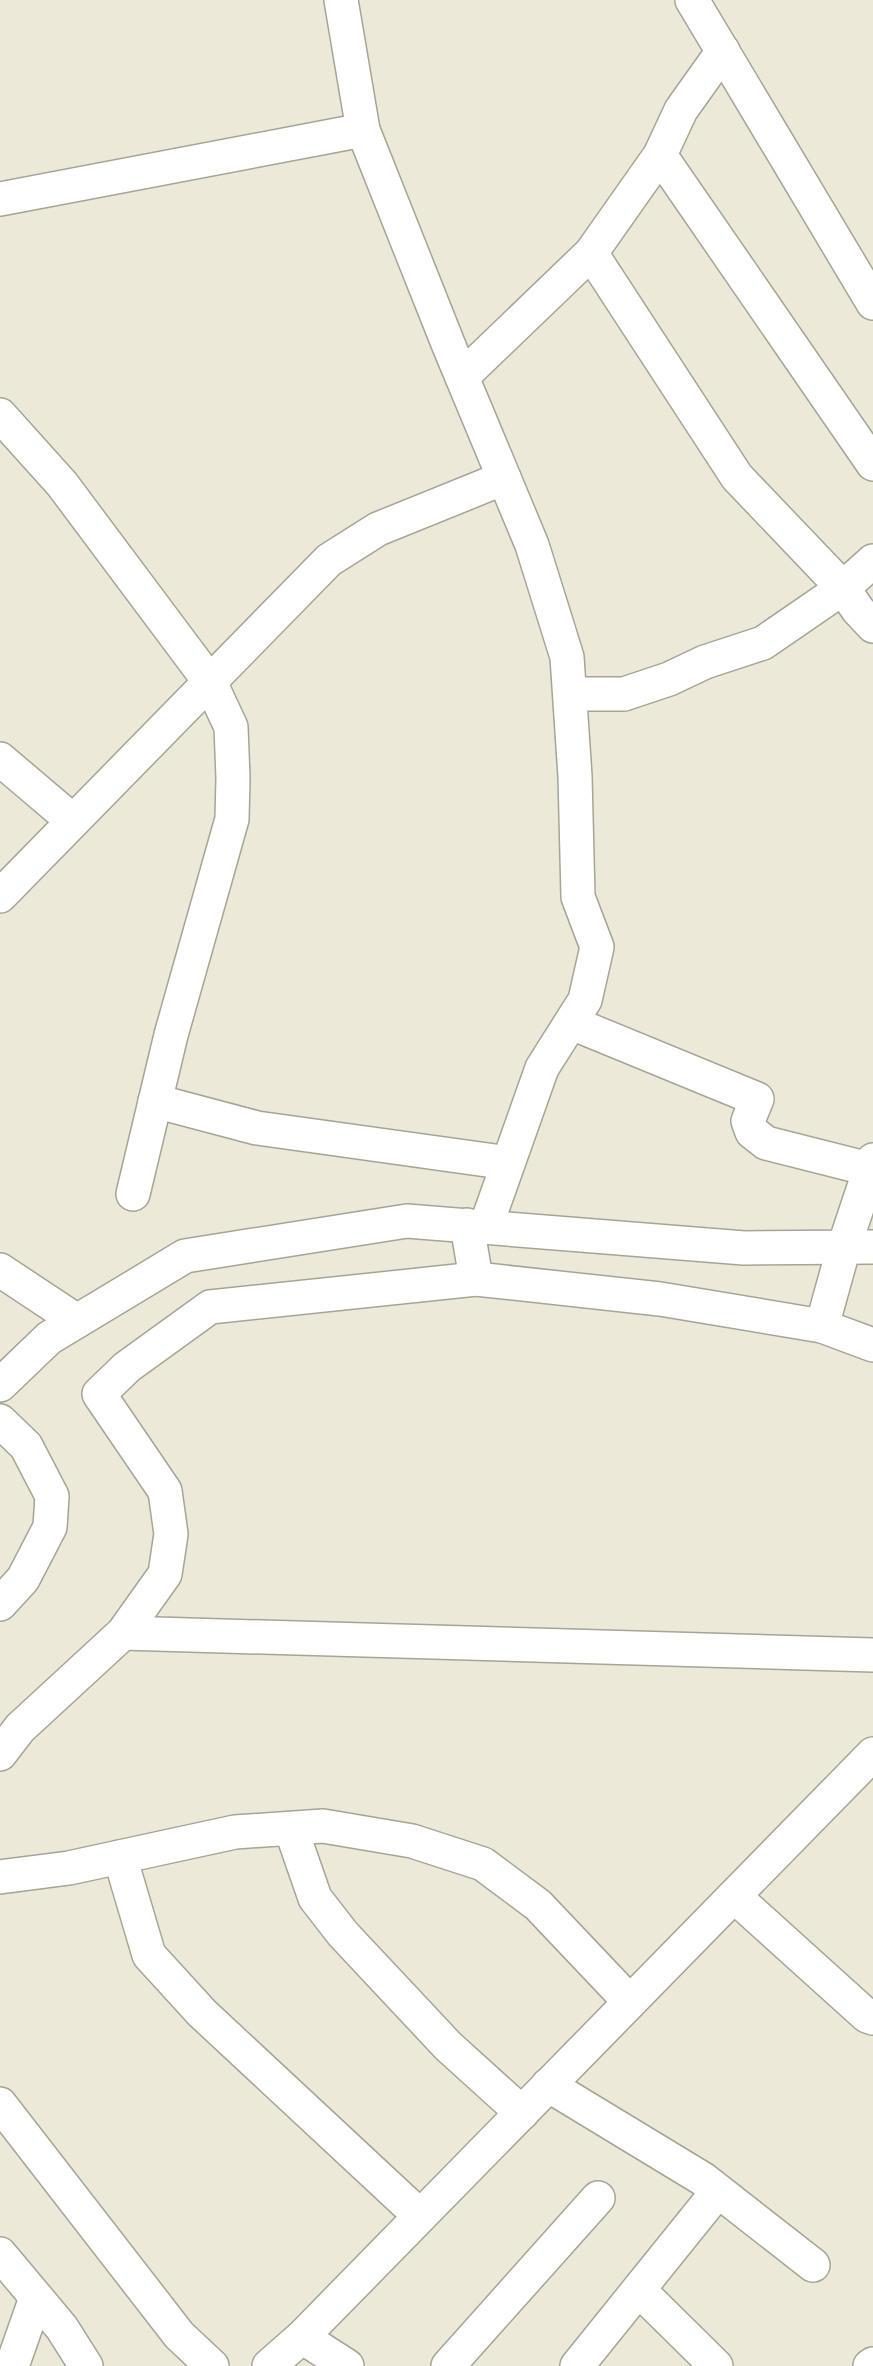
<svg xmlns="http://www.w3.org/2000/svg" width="873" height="2366" font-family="'DejaVu Sans',sans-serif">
<rect width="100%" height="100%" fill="#ece9d9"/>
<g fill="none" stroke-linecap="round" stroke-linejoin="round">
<defs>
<g id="street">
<polyline points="341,0 363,130 449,346 532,545 567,657 575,776 578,897 597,947 585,1000 542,1068 486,1226"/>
<polyline points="692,0 873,303"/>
<polyline points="660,155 681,110 723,51"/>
<polyline points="0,199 363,130"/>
<polyline points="462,377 591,253"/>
<polyline points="0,415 62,484 210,682 231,727 233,778 232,819 171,1035 133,1194"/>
<polyline points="873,464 660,155 591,253 737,477 843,588 873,561"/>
<polyline points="570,694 624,694 669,679 705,662 763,643 843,588 858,610 873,626"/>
<polyline points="0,759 73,821"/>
<polyline points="0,896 329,560 378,529 504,478"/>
<polyline points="572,1023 757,1099 748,1121 752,1132 766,1143 869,1169"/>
<polyline points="155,1101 257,1128 508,1163"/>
<polyline points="467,1225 476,1279"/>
<polyline points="0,1270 77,1321"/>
<polyline points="822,1326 844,1247 873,1160"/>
<polyline points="0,1385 49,1338 185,1256 407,1221 744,1248 873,1247"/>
<polyline points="0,1421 26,1446 52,1496 50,1527 23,1579 0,1604"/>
<polyline points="123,1633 873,1655"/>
<polyline points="0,1754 20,1728 123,1633 165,1574 171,1534 165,1491 99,1394 127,1367 210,1307 476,1279 660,1299 822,1326 873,1345"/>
<polyline points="291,1829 315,1898 343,1934 448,2046 522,2113"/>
<polyline points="120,1857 149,1955 202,2013 420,2216"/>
<polyline points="0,1877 69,1868 235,1832 323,1826 412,1841 483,1864 538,1905 630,2002"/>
<polyline points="734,1896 867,2016 873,2018"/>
<polyline points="548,2085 703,2179 813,2265"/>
<polyline points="0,2104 179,2335 212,2366"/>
<polyline points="0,2254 62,2328 86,2366"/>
<polyline points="639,2290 716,2366"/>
<polyline points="302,2337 347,2366"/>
<polyline points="12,2366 36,2298"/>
<polyline points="269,2366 302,2337 873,1754"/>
<polyline points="448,2366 598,2198"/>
<polyline points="577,2366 718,2191"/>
<polyline points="870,2366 873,2364"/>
</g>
</defs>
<!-- street casing -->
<use href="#street" stroke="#a7a495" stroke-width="36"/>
<!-- street -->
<use href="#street" stroke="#fff" stroke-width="33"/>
</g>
</svg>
